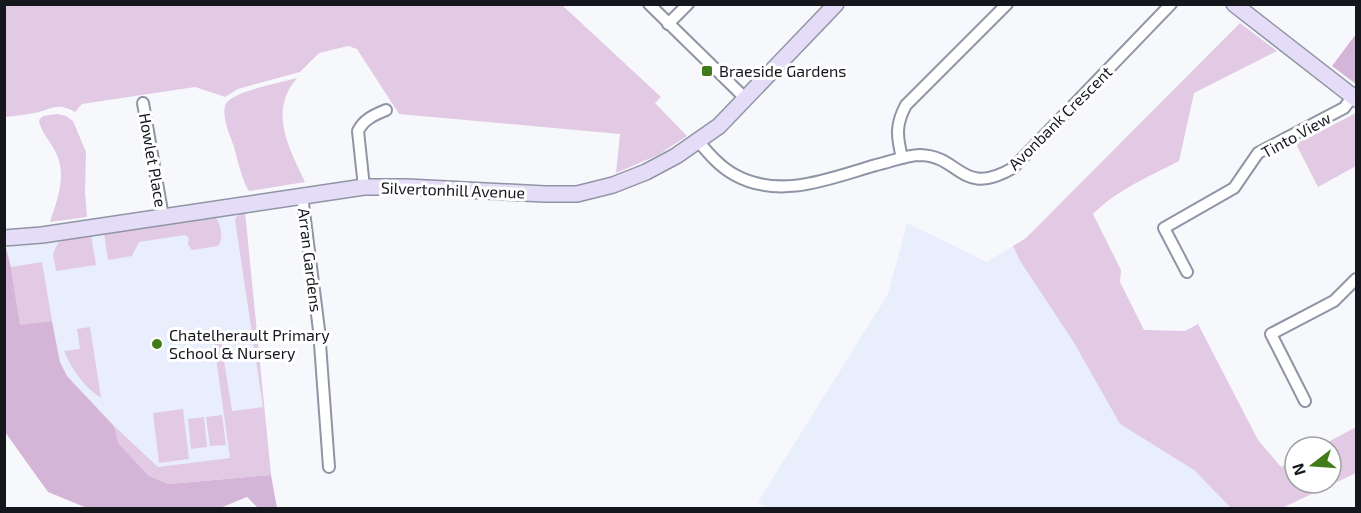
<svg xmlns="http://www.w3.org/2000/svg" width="1361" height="513" font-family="'Exo 2',sans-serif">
<rect width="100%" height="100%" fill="#f7f8fc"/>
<!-- built -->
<g fill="#e9eefd">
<polygon points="245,212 271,475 149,476 114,426 67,376 60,362 52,321 11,267 6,248"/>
<polygon points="907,223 987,262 1013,246 1020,261 1073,341 1120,424 1194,470 1231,508 767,508 758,502 888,294"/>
</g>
<!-- green -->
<g fill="#e2c9e4">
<path d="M4,5H562L661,97L655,103L687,136L658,155L616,173L620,134L399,114L357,49L348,46L319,53L300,72L238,89L225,97L195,87L82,104L75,112C56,101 51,110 34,113C24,115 14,116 5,117Z"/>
<path d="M1240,23L1277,51L1194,93L1179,161C1148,177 1117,190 1093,214L1121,270L1120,282L1144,330L1185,331L1198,324L1258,440L1281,467L1295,459V483H1331V447H1319L1356,427V473L1282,508H1231L1194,470L1120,424L1073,341L1020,261L1013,246L1026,238Z"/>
<path d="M297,78C268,112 289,148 305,182L249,191C243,183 237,158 234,147C230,135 222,119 225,106C228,92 283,82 297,78Z"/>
<polygon points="1356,113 1356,166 1318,187 1296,144"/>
<path d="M57,114L66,116L73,121L86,152L85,193L87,217L50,222C58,198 68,173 54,149C49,140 40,130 39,120L43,116Z"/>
<polygon points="245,212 271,475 169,484 149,476 119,444 114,426 158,467 230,458 213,336 220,335 232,411 263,407 235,220 237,216"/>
<path d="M215,217C221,223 224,239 218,246L192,250L188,245L189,238L185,235L139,242L132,256L108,260L104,233Z"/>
<polygon points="91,235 96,265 56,271 53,254 58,243 66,239"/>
<polygon points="42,262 52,321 20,326 11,267"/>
<path d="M90,327L101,398C84,387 72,370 64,351L80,349L77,329Z"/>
<polygon points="183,409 189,459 159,463 153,413"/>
<polygon points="222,415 226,445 210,446 206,417"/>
<polygon points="204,417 207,447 191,449 188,419"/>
</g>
<!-- forest -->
<g fill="#d5b5d7">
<polygon points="1356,34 1356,84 1332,66"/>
<polygon points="5,248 6,248 11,267 20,325 52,321 60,362 67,376 114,426 119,444 149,476 169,484 271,475 277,508 258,508 247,497 220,508 87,508 48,492 5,432"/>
</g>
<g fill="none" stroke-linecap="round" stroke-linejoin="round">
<defs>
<g id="street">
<polyline points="649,4 745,98"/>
<polyline points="668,24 688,4"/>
<polyline points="143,103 163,217"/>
<path d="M698,141C709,154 720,167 735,175C780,200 831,178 876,165C890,162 906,155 920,155C961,156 961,198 1013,168L1171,4"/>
<path d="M902,158C897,137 895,125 906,105L1007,4"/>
<path d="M364,187L358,131C364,119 374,115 386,110"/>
<polyline points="302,196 319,330 329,467"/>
<polyline points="1187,272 1164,228 1234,188 1258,153 1344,108 1353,96"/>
<polyline points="1305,401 1271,334 1334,301 1356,279"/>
</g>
<g id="secondary">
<polyline points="1234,4 1356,99"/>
<polyline points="4,238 42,235 364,187 407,187 545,194 577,194 613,185 646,172 676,156 719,126 836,4"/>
</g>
</defs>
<!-- street casing -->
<use href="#street" stroke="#8f95a5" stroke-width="14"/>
<!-- secondary casing -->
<use href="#secondary" stroke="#8f95a5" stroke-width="18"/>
<!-- street -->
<use href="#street" stroke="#fff" stroke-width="10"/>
<!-- secondary -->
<use href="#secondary" stroke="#e5dcf7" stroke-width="15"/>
</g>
<!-- markers -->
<g fill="#407d1a" stroke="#fff" stroke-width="2">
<rect x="701" y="65" width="12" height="12" rx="3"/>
<circle cx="157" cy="344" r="6"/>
</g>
<g text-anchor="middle" stroke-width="6" stroke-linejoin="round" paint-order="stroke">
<!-- poi labels -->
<g font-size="16" fill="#15171d" stroke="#fff" text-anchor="start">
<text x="719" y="77">Braeside Gardens</text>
<text x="169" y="341">Chatelherault Primary<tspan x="169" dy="18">School &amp; Nursery</tspan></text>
</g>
<!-- street labels -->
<g font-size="16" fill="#15171d" stroke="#fff">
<text transform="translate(1060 118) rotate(-45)" y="6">Avonbank Crescent</text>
<text transform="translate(1296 135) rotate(-29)" y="6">Tinto View</text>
<text transform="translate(153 160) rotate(80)" y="6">Howlet Place</text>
<text transform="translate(453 190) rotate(2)" y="6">Silvertonhill Avenue</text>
<text transform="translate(310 260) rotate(83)" y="6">Arran Gardens</text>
</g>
</g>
<!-- border -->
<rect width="1361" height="513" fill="none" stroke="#15171d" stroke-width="12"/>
<!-- north arrow -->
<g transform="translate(1313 465) rotate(253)"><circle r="28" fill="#ffffff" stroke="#a1a2a5" stroke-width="1.5"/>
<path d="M0-4.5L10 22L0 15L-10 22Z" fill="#407d1a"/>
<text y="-9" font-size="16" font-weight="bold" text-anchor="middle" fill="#15171d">N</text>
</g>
</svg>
